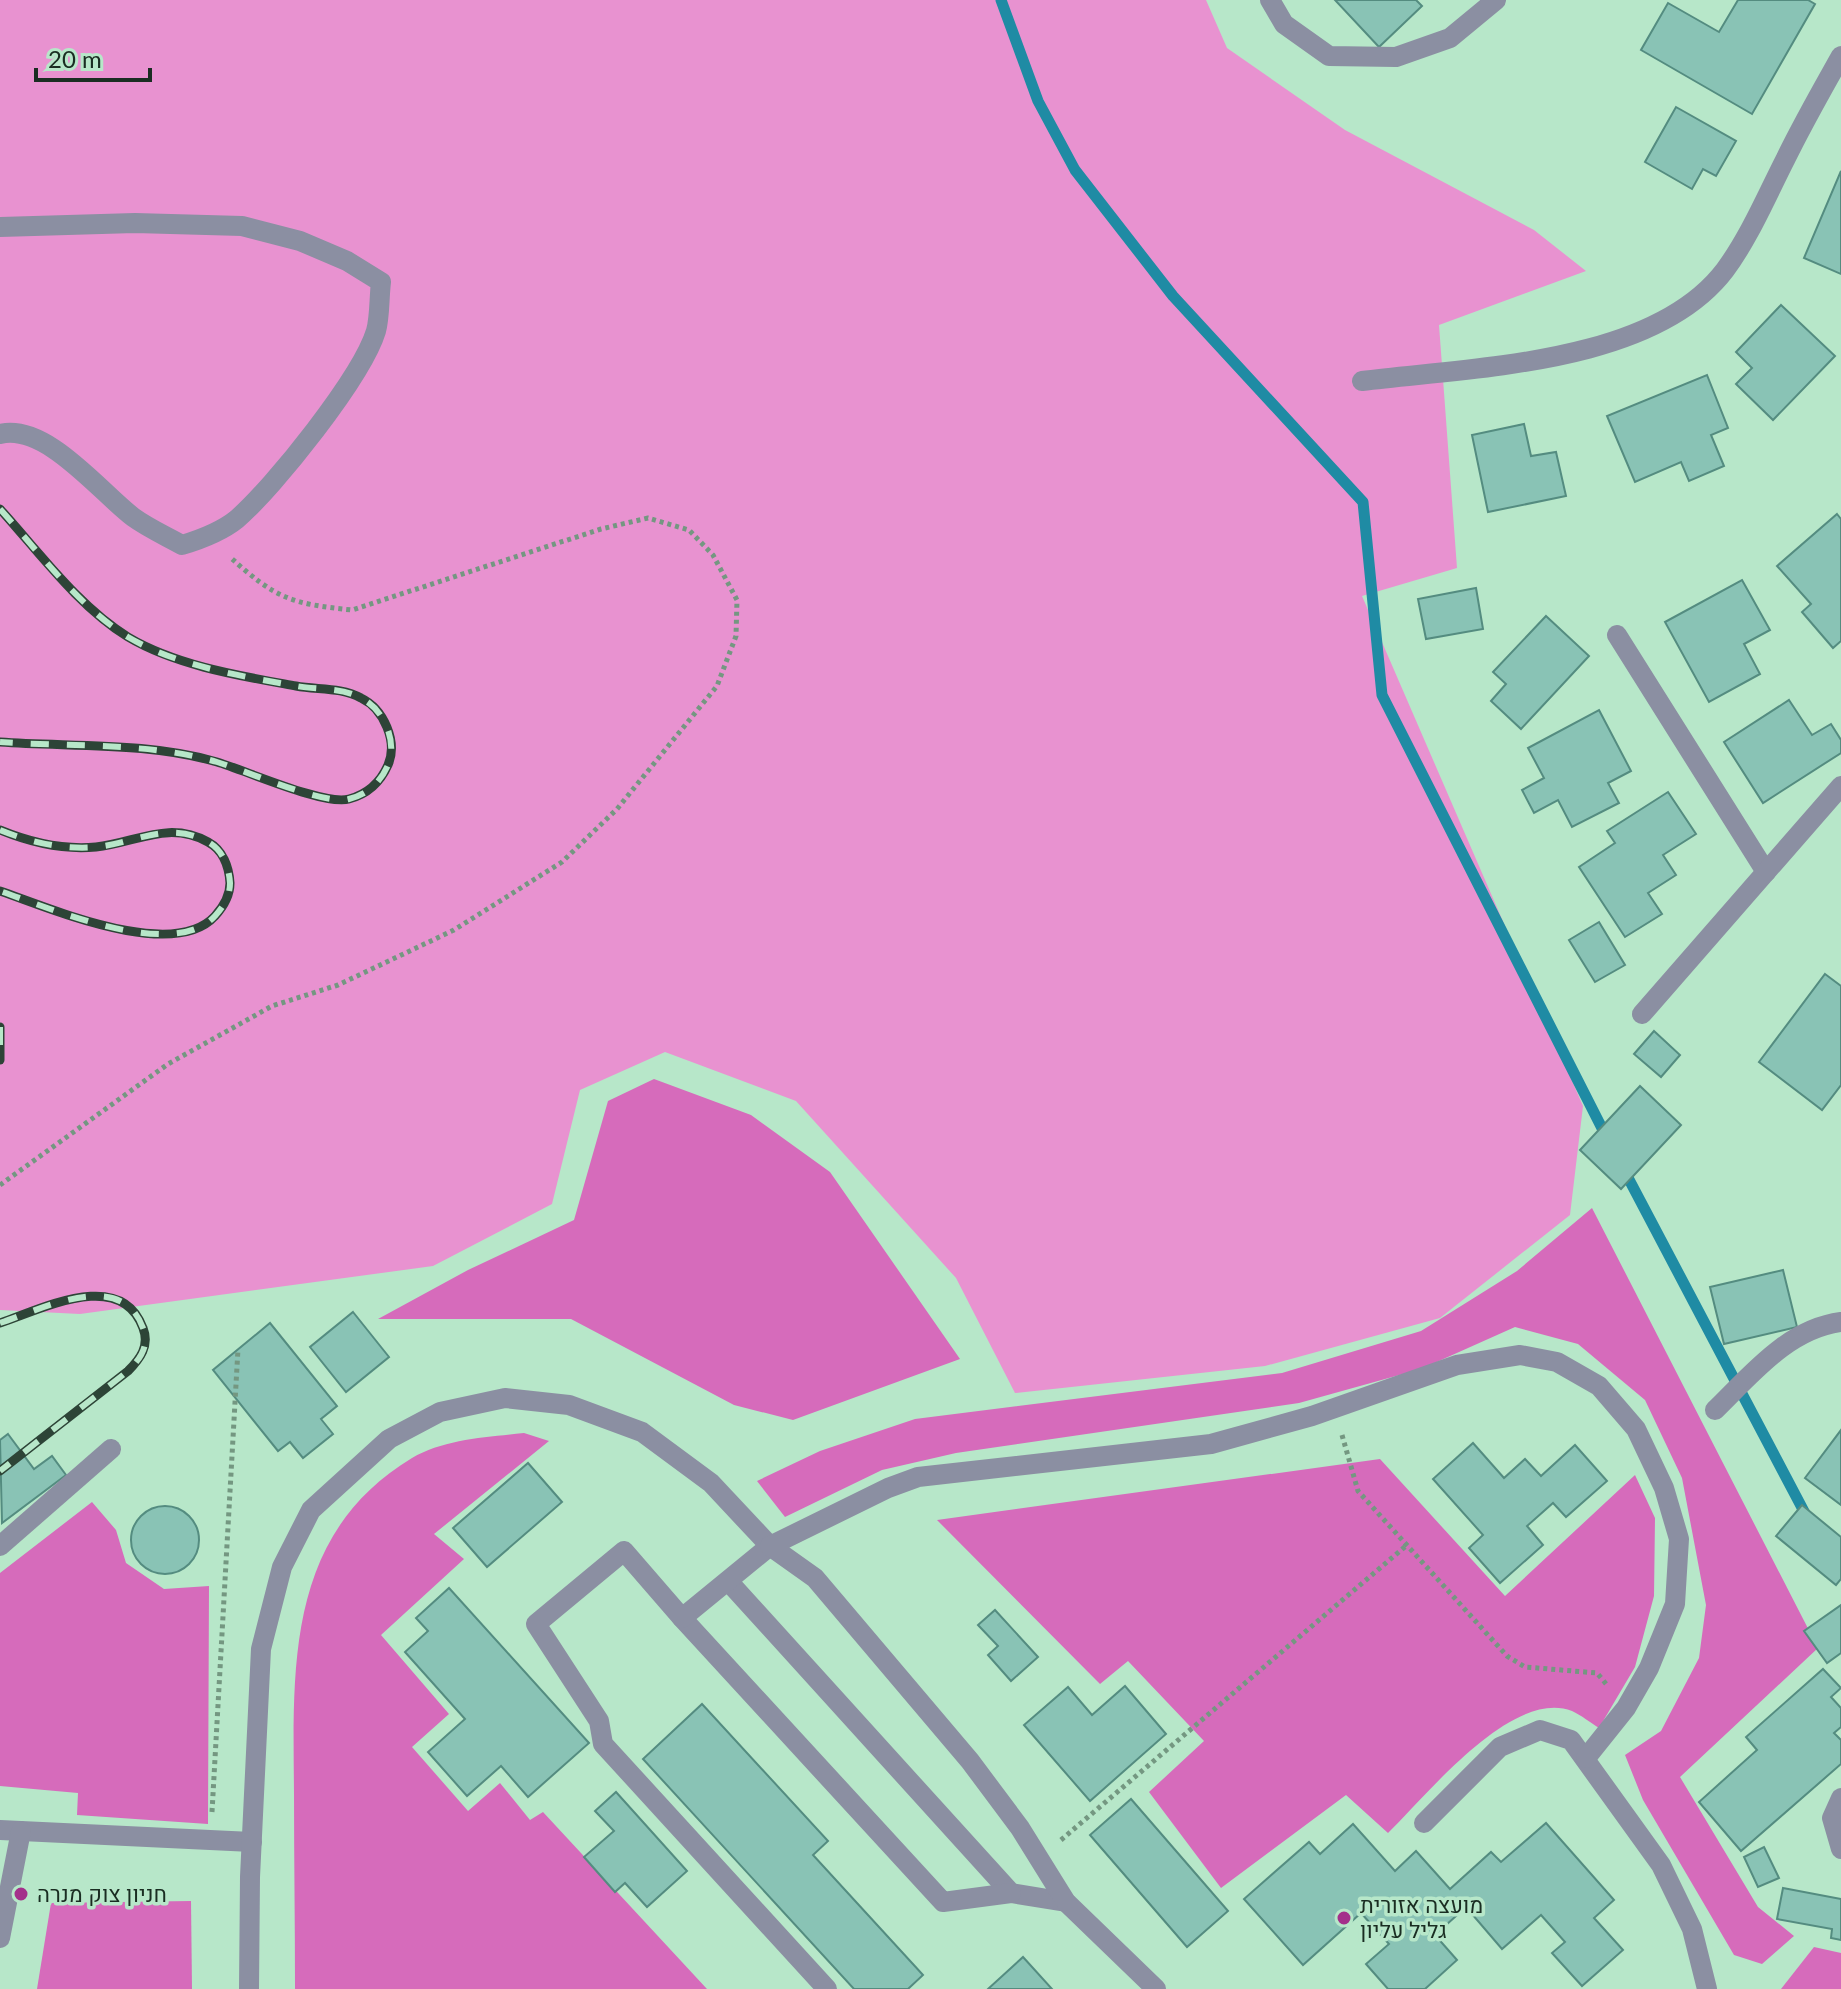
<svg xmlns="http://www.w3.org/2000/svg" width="1841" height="1989" font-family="Lato,Heebo,sans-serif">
<rect width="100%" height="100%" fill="#b7e7c9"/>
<!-- green -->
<polygon fill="#e892d0" points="0,0 1206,0 1227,48 1345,130 1534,230 1586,271 1439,325 1457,568 1362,596 1583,1106 1570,1215 1440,1318 1265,1366 1015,1393 956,1278 796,1101 665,1052 580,1090 552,1204 433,1266 80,1314 0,1310"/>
<!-- forest -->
<g fill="#d66bbb">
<polygon points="654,1079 751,1115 830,1172 960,1359 793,1420 734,1405 571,1319 378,1319 468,1270 574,1220 608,1101"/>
<polygon points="1592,1208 1818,1648 1680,1777 1758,1907 1794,1936 1762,1964 1734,1955 1643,1800 1625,1755 1661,1731 1699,1658 1706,1605 1682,1478 1645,1400 1578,1344 1515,1327 1421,1369 1299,1403 956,1453 882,1470 785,1517 757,1481 820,1451 915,1419 1282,1373 1421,1331 1517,1271"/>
<path d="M524,1433L549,1441L434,1534L464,1559L381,1635L449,1714L412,1747L468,1811L500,1783L530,1820L543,1812L707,1989H295C295,1924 294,1859 294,1794C293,1666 286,1534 412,1458C444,1439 487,1437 524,1433Z"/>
<path d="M1380,1459L1505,1596L1635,1475L1655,1518L1654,1596L1635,1667L1599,1728C1591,1723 1581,1715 1572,1711C1512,1688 1427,1795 1388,1833L1346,1795L1221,1888L1149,1792L1204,1741L1128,1661L1100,1684L937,1520Z"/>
<polygon points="92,1502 116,1530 126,1563 164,1589 209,1586 208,1824 77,1815 78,1793 0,1786 0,1573"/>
<polygon points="191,1901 192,1989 37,1989 51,1903"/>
<polygon points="1814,1947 1841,1953 1841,1989 1781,1989"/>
</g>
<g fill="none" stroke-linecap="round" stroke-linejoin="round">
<!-- stream -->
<g stroke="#1f8ba4" stroke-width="11">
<polyline points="1001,0 1038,101 1075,170 1173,296 1363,502 1382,695 1608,1140"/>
<polyline points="1624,1170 1808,1519"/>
</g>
</g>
<!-- building -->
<g fill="#89c3b5" stroke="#548c80" stroke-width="2">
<polygon points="1335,0 1416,0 1422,6 1379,47"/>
<polygon points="1738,0 1808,0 1815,4 1752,114 1641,50 1668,3 1719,32"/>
<polygon points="1676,107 1736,141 1716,176 1703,169 1692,189 1645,162"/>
<polygon points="1841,171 1841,274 1804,258"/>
<polygon points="1781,305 1835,356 1773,420 1736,384 1752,368 1736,352"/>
<polygon points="1707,375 1728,428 1711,435 1724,466 1689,481 1681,462 1635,482 1607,416"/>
<polygon points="1524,424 1531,456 1556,452 1566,496 1488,512 1472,435"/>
<polygon points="1837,514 1841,519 1841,641 1833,648 1802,612 1811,604 1777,566"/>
<polygon points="1742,580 1770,630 1744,644 1760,674 1709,702 1665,622"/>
<polygon points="1476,588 1483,629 1426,639 1418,599"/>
<polygon points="1546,616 1589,656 1521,729 1491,701 1506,684 1493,672"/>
<polygon points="1789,700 1812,735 1831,724 1841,740 1841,753 1763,803 1724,742"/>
<polygon points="1599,710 1631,771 1608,783 1619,803 1572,827 1558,800 1534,813 1522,790 1544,778 1528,748"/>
<polygon points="1668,792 1696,834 1663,855 1676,875 1648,893 1662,914 1625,937 1579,867 1615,843 1607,831"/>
<polygon points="1599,922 1625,965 1595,982 1569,940"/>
<polygon points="1825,974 1841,986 1841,1085 1822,1110 1759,1062"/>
<polygon points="1654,1031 1680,1055 1661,1077 1634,1054"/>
<polygon points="1640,1086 1681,1125 1621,1189 1580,1150"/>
<polygon points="1783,1270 1797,1327 1724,1344 1710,1287"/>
<polygon points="353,1312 389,1357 346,1392 310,1347"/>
<polygon points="270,1323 337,1406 321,1419 333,1434 303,1458 290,1442 278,1451 213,1370"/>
<polygon points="1841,1430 1841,1505 1805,1478"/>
<polygon points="8,1434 34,1469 52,1456 66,1475 2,1523 0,1440"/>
<polygon points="1473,1443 1504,1478 1525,1459 1541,1476 1575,1445 1607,1481 1566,1517 1553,1503 1527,1526 1543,1545 1500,1583 1469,1548 1483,1535 1433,1479"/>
<polygon points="528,1463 562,1502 487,1567 453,1528"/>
<polygon points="1802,1505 1841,1537 1841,1579 1836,1585 1776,1536"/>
<circle cx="165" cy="1540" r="34"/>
<polygon points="449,1588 589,1743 528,1797 501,1766 467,1796 428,1752 465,1719 405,1652 428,1631 416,1618"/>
<polygon points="1841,1605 1841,1653 1827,1663 1804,1631"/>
<polygon points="995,1610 1038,1657 1011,1681 988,1655 998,1646 978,1625"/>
<polygon points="1823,1669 1841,1688 1831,1697 1841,1708 1841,1727 1834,1733 1841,1740 1841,1764 1741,1851 1699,1802 1757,1750 1746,1737"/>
<polygon points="1125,1686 1166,1734 1090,1801 1024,1725 1068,1687 1092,1715"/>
<polygon points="702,1704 828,1841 813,1855 923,1975 908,1989 854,1989 643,1759"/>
<polygon points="616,1792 687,1871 647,1907 625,1883 615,1892 584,1857 614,1831 595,1811"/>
<polygon points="1131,1799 1228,1911 1187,1947 1090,1835"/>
<polygon points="1546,1823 1614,1900 1594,1918 1623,1950 1582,1986 1552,1953 1565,1942 1541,1915 1502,1949 1466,1907 1435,1935 1457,1960 1425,1989 1388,1989 1366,1964 1389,1944 1361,1913 1303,1965 1244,1899 1309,1842 1320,1854 1353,1824 1395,1871 1416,1851 1450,1889 1491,1852 1501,1862"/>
<polygon points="1764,1847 1779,1878 1758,1887 1744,1857"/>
<polygon points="1783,1888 1841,1899 1841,1940 1831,1938 1832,1929 1777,1919"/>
<polygon points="1023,1957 1052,1989 988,1989"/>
</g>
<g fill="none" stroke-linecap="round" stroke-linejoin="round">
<!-- path -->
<g stroke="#749781" stroke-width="5" stroke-dasharray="4 4" stroke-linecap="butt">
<path d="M0,1185L168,1064L272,1006L338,985L454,930L562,862L617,809L717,686L736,636L737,600L713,555L689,530L648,518L601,529L352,610C291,604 275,598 230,557"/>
<polyline points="1342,1435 1358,1491 1507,1656 1525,1667 1597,1673 1607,1685"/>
<polyline points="212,1812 238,1349"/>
<polyline points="1061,1840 1407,1545"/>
</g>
<!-- minor -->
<g stroke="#8b8fa2" stroke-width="20">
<polyline points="1270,0 1284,24 1329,56 1396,57 1450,38 1496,0"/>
<path d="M0,227L135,223L242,226L300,241L347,261L381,282C379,298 380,317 376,331C362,377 274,487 237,519C221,532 202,539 182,545C166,536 148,528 133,517C99,491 46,423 0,434"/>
<path d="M1362,381C1472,367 1653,365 1725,270C1750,236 1767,195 1786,158C1803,123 1822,90 1841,56"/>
<polyline points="1617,635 1766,872"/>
<polyline points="1642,1014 1841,786"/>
<path d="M1715,1410C1752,1374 1788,1329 1841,1322"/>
<polyline points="0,1546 111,1449"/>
<polyline points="728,1581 1011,1893 1066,1902"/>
<polyline points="682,1618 943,1902 1011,1893"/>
<polyline points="1841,1798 1832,1818 1841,1849"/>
<polyline points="1424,1823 1500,1747 1540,1730 1571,1740 1661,1865 1692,1929 1707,1989"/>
<polyline points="0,1830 252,1842"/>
<polyline points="0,1938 21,1831"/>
<polyline points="249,1989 250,1877 261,1649 282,1567 311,1510 389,1439 440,1412 505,1398 569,1405 642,1432 711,1483 770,1546 682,1618 624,1551 536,1624 599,1721 603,1744 827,1989"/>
<polyline points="1156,1989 1066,1902 1020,1828 970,1761 815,1578 770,1546 888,1488 918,1477 1211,1444 1312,1416 1457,1365 1520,1355 1557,1362 1599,1386 1636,1429 1664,1488 1679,1539 1675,1604 1649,1668 1626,1708 1586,1758"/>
</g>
<defs>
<g id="rail">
<path d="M0,509C39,552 78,606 128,637C177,666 241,676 296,686C318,690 341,687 361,698C384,709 398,742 388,765C380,783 368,794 349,799C325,806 247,771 217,762C149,742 70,747 0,742"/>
<path d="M0,830C29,842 64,850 96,847C136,843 168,820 208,842C223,850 229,867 230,883C230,896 224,906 215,916C173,962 50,908 0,891"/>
<polyline points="0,1027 0,1060"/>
<path d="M0,1323C40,1310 121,1267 143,1328C150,1346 140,1359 128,1371L0,1471"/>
</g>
</defs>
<!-- rail casing -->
<use href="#rail" stroke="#2d4437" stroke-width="9"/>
<!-- rail -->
<use href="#rail" stroke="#b7e7c9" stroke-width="6" stroke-dasharray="18" stroke-linecap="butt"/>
</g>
<!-- markers -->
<g fill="#a4308b" stroke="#b7e7c9" stroke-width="3">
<circle cx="21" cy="1894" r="8"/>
<circle cx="1344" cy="1918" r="8"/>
</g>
<g text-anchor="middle" stroke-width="7" stroke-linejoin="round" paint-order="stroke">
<!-- poi labels -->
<g font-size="22" fill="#1a2d22" stroke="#b7e7c9" text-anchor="start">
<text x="37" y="1902">חניון צוק מנרה</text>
<text x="1360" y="1913">מועצה אזורית<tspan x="1360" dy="25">גליל עליון</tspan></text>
</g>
</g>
<!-- scale -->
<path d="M36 68v12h114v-12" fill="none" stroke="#1a2d22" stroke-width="4"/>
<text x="48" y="68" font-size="24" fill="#1a2d22" stroke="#b7e7c9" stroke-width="6" paint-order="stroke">20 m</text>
</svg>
